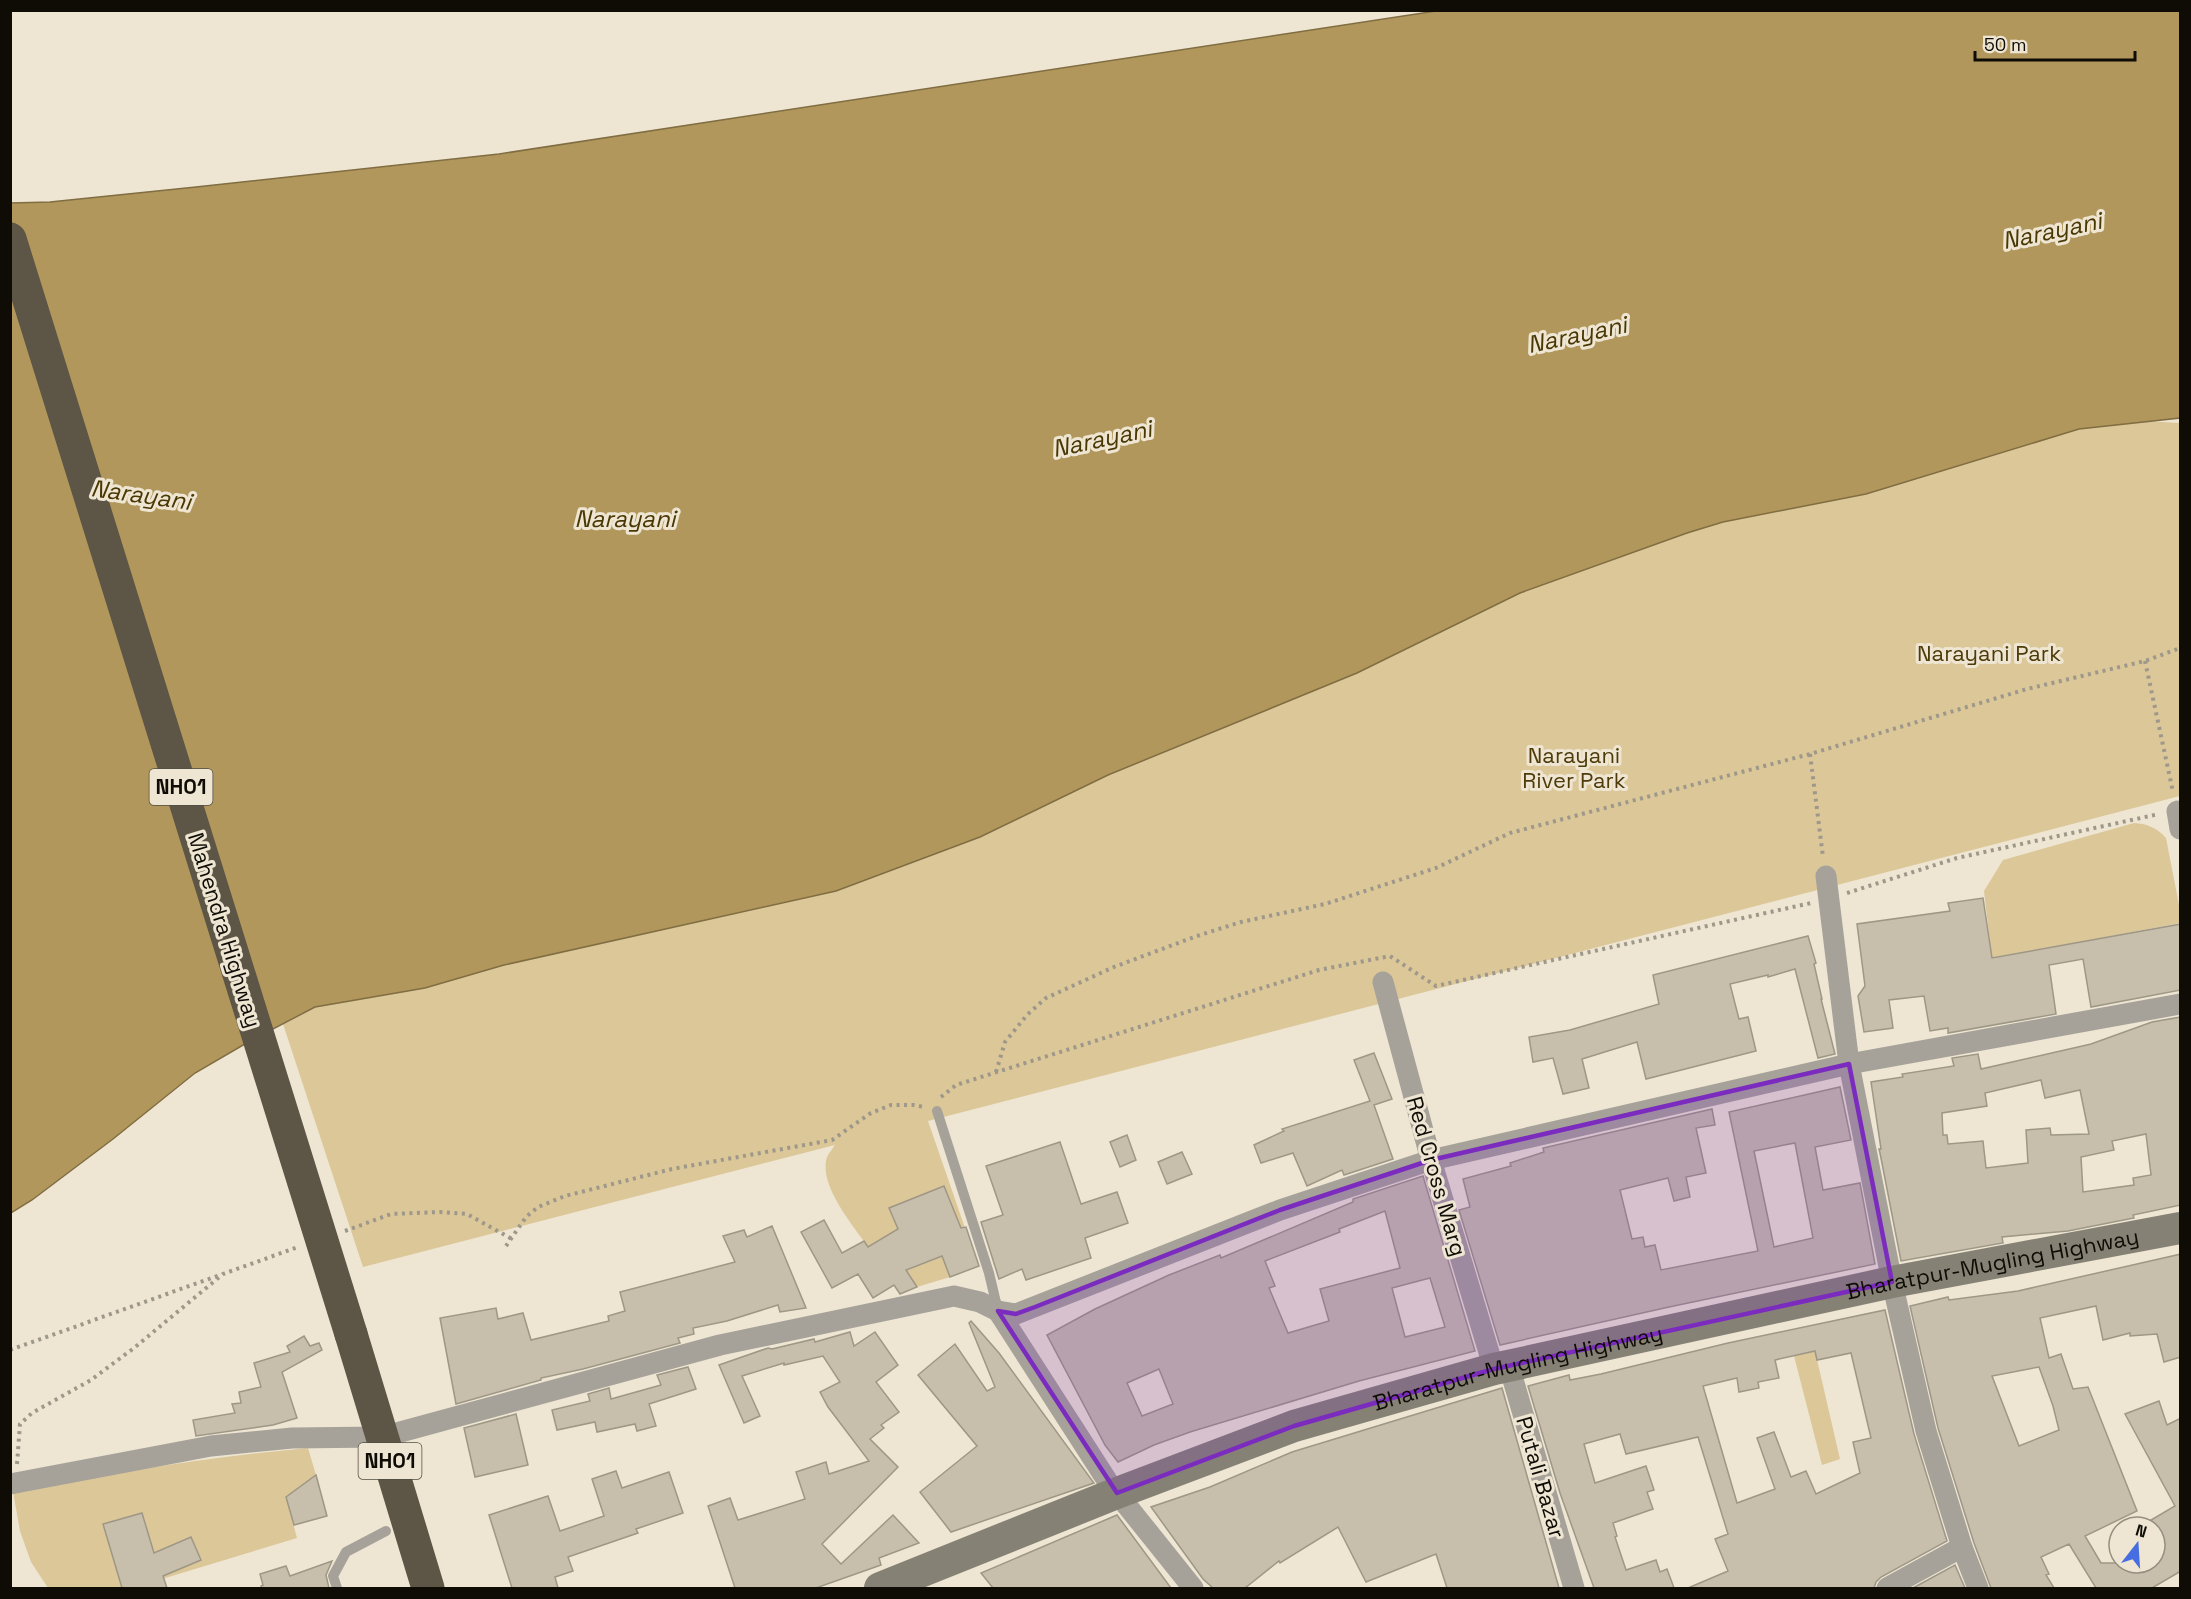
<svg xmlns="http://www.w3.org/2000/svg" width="2191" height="1599" font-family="'Space Grotesk',sans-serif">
<rect width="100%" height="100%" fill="#eee6d3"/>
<!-- green -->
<g fill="#dcc799">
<path d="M2144,421L2180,423V796L928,1121L965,1228L912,1249L919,1265L942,1256L950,1277L917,1287L884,1238L868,1247C853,1225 818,1185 827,1157C829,1153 833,1148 835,1145L363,1267L283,1024L315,1007L425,988L504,965L836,891L980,837L1108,775L1357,673L1520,593L1687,533L1723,522L1866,494L2079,429Z"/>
<path d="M2134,823C2148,824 2157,828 2166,838L2180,910V923L1989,959L1990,942L1984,891L2003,860Z"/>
<polygon points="1815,1351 1840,1459 1822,1465 1794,1356"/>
<path d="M308,1448L316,1475L286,1497L297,1538L162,1579L103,1524L122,1588H48L31,1562L20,1531L13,1492C110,1473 209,1457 308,1448Z"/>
</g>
<!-- water -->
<polygon fill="#b1975b" stroke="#806d42" stroke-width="1.5" points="1436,11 2180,11 2180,418 2079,429 1866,494 1723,522 1687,533 1520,593 1357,673 1108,775 980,837 836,891 504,965 425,988 315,1007 250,1041 195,1073 113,1139 32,1200 11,1213 11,203 50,202 196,187 499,154"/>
<!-- building -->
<g fill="#c7beac" stroke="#9e9785" stroke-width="1.5" fill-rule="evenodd">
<polygon points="1983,898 1992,958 2181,924 2181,990 2091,1007 2083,959 2049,965 2056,1014 1948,1033 1948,1028 1930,1031 1924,996 1889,1000 1893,1028 1864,1032 1858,996 1865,986 1857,924 1950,911 1948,903"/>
<polygon points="1808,936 1816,963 1814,964 1822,999 1821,999 1835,1054 1818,1058 1795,969 1768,977 1768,975 1730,984 1739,1019 1748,1017 1756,1051 1646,1079 1637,1042 1582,1059 1589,1088 1563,1094 1553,1058 1533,1062 1529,1037 1570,1030 1659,1004 1653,975"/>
<path d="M2181,1017V1205L2133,1215L2134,1218L2068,1231L2002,1237L2003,1243L1901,1261L1880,1153L1879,1149H1881L1871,1082L1903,1077L1902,1074L1954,1066L1952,1058L1978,1054L1981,1069L2091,1044L2152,1022ZM2041,1080L2045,1098L2080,1090L2089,1134L2051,1135L2050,1128L2026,1130L2028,1163L1986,1168L1983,1141L1948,1144L1947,1135H1943L1942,1113L1987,1106L1985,1093ZM2146,1134L2151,1175L2133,1178L2134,1185L2083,1192L2081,1157L2114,1150L2112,1141Z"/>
<polygon points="1374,1053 1392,1099 1374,1105 1393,1159 1344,1175 1342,1170 1307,1186 1293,1153 1261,1163 1254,1145 1284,1131 1282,1129 1370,1101 1354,1060"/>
<path d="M1840,1087L1851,1140L1815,1147L1823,1190L1860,1183L1875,1264L1669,1307L1500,1345L1459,1210L1470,1207L1463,1179L1511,1166L1510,1163L1544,1152L1543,1148L1712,1109L1715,1125L1696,1128L1706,1173L1686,1177L1690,1197L1674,1201L1668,1178L1620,1190L1632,1239L1643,1237L1645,1247L1655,1245L1661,1270L1758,1251L1729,1112ZM1795,1143L1813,1238L1774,1247L1754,1151Z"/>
<polygon points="1127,1135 1136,1160 1120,1167 1110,1142"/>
<polygon points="1060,1142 1081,1204 1117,1192 1128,1223 1085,1238 1091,1258 1026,1280 1022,1269 999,1279 981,1222 1003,1215 986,1166"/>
<polygon points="1182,1152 1192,1174 1167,1184 1158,1162"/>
<path d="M1423,1176L1475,1351L1359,1381L1190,1432L1154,1445L1118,1462L1105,1445L1047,1335L1095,1309L1169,1275L1220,1255L1221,1258L1353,1202V1199ZM1385,1211L1400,1268L1320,1289L1329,1321L1288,1333L1269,1288L1275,1286L1265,1261L1340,1232L1339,1229ZM1430,1278L1445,1327L1405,1337L1392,1288ZM1159,1369L1173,1404L1142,1416L1127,1383Z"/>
<polygon points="944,1186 961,1228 966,1227 979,1266 950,1277 942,1256 906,1270 917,1287 900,1294 894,1285 873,1298 858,1274 832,1288 801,1232 824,1220 842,1253 864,1241 868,1247 898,1229 889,1208"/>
<polygon points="772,1226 806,1308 780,1312 778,1305 727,1321 693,1328 694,1334 678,1338 680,1343 583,1369 541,1378 541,1380 456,1404 440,1318 496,1308 498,1319 523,1313 531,1340 609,1321 608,1316 625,1311 620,1292 735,1262 723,1236 744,1230 747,1237"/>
<path d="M2181,1254V1357L2164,1362L2157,1334L2130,1336V1333L2103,1340L2096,1306L2040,1318L2049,1358L2061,1354L2073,1389L2088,1387L2137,1511L2085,1536L2101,1563H2155V1527H2149L2146,1523L2175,1506L2125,1414L2159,1401L2167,1425L2181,1418V1571L2152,1588H2096L2069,1544L2041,1557L2049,1574L2046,1575L2054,1588H1991L1974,1543L1938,1428L1910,1306L1948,1297L1949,1300L2018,1291ZM2039,1367L2053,1406L2059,1430L2019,1446L1992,1376Z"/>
<path d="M1885,1310L1914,1434L1947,1541L1881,1577L1876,1582L1874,1588H1688L1728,1571L1715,1539L1728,1534L1698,1437L1626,1454L1620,1434L1584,1444L1595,1483L1646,1466L1654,1490L1647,1492L1653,1509L1613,1523L1617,1536L1615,1537L1626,1570L1656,1560L1660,1572L1667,1569L1674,1588H1594L1560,1493L1528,1386L1569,1375L1570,1380L1601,1374L1728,1343ZM1815,1351L1817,1360L1851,1353L1871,1438L1853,1442L1860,1473L1816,1494L1806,1471L1791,1477L1774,1432L1757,1438L1775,1489L1737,1503L1703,1386L1737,1378L1739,1392L1759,1388L1758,1382L1779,1378L1775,1360Z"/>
<polygon points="971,1321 999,1353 1094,1483 951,1532 920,1492 977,1446 918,1375 955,1344 987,1391 995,1387 969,1323"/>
<polygon points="850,1332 854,1346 875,1332 898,1365 876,1382 899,1412 881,1425 884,1428 870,1439 898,1467 822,1544 841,1564 893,1515 919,1543 879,1558 881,1565 816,1588 735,1588 708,1506 730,1498 738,1520 805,1499 796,1472 826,1462 829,1474 869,1461 828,1407 820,1392 840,1382 823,1356 784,1365 784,1363 742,1376 760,1416 744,1423 719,1365 768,1348 772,1349 814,1339 815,1342"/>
<polygon points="304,1336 310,1346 319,1343 322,1350 282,1372 297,1418 273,1425 196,1436 193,1420 235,1413 232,1404 241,1403 239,1392 261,1387 254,1363 290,1352 287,1346"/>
<polygon points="688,1367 696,1389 649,1404 656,1426 637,1431 635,1424 597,1432 595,1422 557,1430 552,1410 590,1401 588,1394 609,1388 611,1399 661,1385 657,1375"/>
<polygon points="1502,1388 1559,1588 1447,1588 1436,1554 1366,1582 1338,1527 1280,1563 1279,1561 1245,1588 1213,1588 1203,1579 1151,1507 1210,1487 1292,1452"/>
<polygon points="516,1414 528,1465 475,1477 464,1428"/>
<polygon points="616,1471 622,1488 669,1472 683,1513 636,1529 638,1533 568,1557 573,1571 555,1577 558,1588 512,1588 489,1515 548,1496 560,1531 604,1516 592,1479"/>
<polygon points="316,1475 327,1516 294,1525 286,1497"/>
<polygon points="142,1513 154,1553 191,1537 201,1560 163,1576 167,1588 122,1588 103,1524"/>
<polygon points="1117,1515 1171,1588 993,1588 981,1573"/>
<polygon points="332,1561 326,1575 329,1588 262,1588 261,1586 263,1585 260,1574 286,1566 290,1576"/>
<polygon points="1955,1565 1965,1588 1913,1588"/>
</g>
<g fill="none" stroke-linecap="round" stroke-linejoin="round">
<!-- path -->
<g stroke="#9e988a" stroke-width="4" stroke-dasharray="3 4.5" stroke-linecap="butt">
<polyline points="2145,661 2173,792"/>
<polyline points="1810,754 1823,857"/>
<polyline points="1847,893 1957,858 2159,814"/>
<polyline points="996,1072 1005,1042 1027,1015 1046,998 1114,967 1197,936 1241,922 1325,904 1436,868 1510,833 1810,754 2027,689 2145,661 2180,648"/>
<polyline points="941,1097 956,1085 1319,970 1390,956 1436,986 1811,903"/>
<polyline points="345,1231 391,1214 440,1212 467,1214 512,1239"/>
<polyline points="506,1246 526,1217 538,1207 565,1196 672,1169 832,1140 871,1113 891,1105 913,1105 924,1107"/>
<polyline points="10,1350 220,1275"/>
<polyline points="17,1464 20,1424 32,1413 91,1380 134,1348 223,1274 298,1247"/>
</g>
<!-- lane -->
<g stroke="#a6a29a" stroke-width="10">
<polyline points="937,1111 989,1273 998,1311"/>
<polyline points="337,1588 333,1576 346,1552 386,1531"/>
</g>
<!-- street -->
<g stroke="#a6a29a" stroke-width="21">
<polyline points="2177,811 2180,829"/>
<polyline points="1826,876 1849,1064 1892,1282 1926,1431 1962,1547 1978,1588"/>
<polyline points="1383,982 1431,1160 1494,1369"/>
<polyline points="998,1311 1108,1482 1193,1588"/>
<polyline points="1509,1366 1574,1588"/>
<polyline points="10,1484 211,1446 292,1438 382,1437 720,1345 954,1296 980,1302 998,1311 1016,1314 1280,1210 1431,1160 1849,1064 2180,1004"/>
<polyline points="1887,1588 1962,1547"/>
</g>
<!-- secondary -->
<path stroke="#868175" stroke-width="32" id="s1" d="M880,1588L1117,1493L1294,1426L1494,1369L1892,1282L2180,1228"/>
<!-- highway -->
<polyline stroke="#5d5545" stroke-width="33" points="351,1334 428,1588"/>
<!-- highway-bridge -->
<polyline stroke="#5d5545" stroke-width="33" points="10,239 351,1334"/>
</g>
<!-- marked area -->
<path fill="#7b2cbf" fill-opacity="0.2" stroke="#7b2cbf" stroke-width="4.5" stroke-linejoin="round" d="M1849,1064L1892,1282L1494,1369L1294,1426L1117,1493L998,1311L1016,1314L1035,1307L1280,1210L1431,1160Z"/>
<g text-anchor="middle" stroke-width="6" stroke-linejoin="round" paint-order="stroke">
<!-- shield labels -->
<g fill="#eee6d3" stroke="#524d44" stroke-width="1.5">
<rect x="149.5" y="769" width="63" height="36" rx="4.5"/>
<rect x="358.5" y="1443" width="63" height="36" rx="4.5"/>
</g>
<g font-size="21" font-weight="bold" fill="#0f0c06">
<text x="181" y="794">NH01</text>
<text x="390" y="1468">NH01</text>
</g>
<!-- park labels -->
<g font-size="22" fill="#4e3b09" stroke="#eee6d3">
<text x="1989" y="661">Narayani Park</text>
<text x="1574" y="763">Narayani<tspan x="1574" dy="25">River Park</tspan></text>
</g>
<!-- street labels -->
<g font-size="22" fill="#0f0c06" stroke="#eee6d3">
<text transform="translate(225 930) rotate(73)" y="8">Mahendra Highway</text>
<text transform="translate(1437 1176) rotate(74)" y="8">Red Cross Marg</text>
<text dy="8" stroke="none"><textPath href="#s1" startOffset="1162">Bharatpur-Mugling Highway</textPath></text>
<text dy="8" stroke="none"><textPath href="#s1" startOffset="676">Bharatpur-Mugling Highway</textPath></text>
<text transform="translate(1541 1477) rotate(74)" y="8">Putali Bazar</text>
</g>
<!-- water labels -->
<g font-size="24" font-style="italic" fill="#4a3804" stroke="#eee6d3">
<text transform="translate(2052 231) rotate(-12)" y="8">Narayani</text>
<text transform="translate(1577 335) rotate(-12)" y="8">Narayani</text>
<text transform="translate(1102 439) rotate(-12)" y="8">Narayani</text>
<text transform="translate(141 495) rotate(8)" y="8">Narayani</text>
<text x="625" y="527">Narayani</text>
</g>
</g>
<!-- border -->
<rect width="2191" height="1599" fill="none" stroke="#0f0c06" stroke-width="24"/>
<!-- north arrow -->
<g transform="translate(2137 1545) rotate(17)"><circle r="28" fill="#eee6d3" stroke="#958f81" stroke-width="1.5"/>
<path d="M0-4.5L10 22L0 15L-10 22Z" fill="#476ee1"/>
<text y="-9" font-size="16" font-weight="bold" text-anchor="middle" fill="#0f0c06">N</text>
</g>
<!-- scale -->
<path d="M1975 51v9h160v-9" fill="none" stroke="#0f0c06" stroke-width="3"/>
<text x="1984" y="51" font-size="18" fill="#0f0c06" stroke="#eee6d3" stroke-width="4.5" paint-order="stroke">50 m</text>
</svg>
